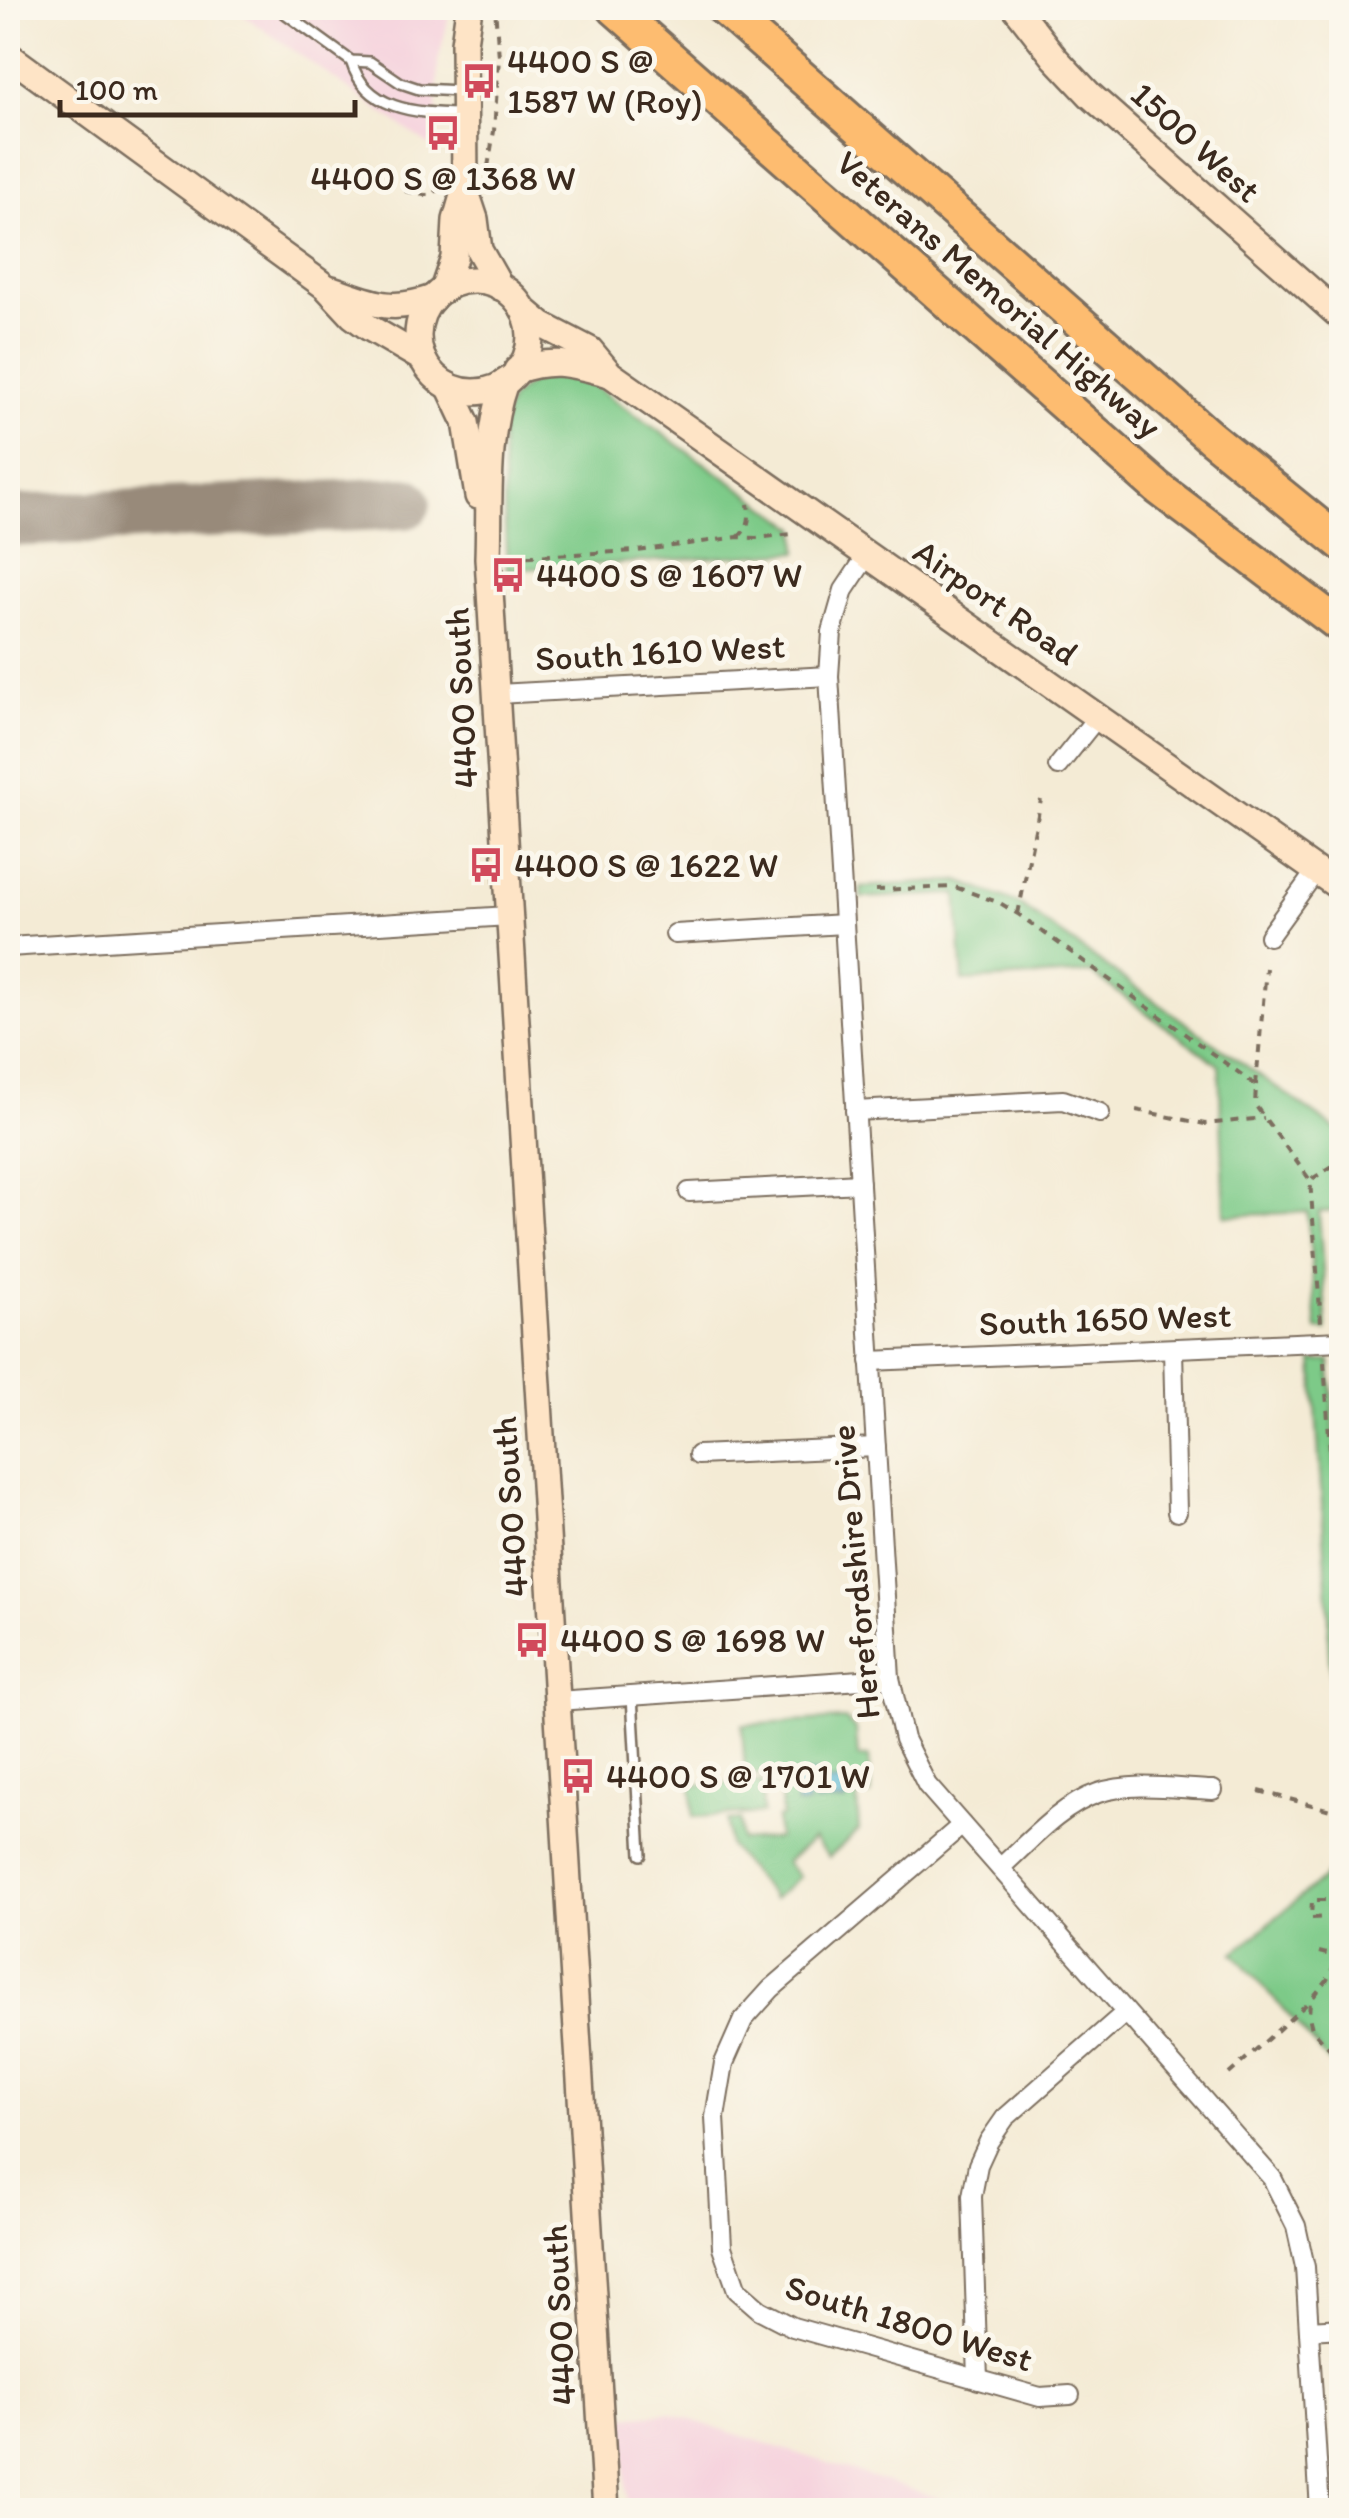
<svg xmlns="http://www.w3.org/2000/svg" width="1349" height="2518" font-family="Itim,sans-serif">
<rect width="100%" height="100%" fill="#fbf7ec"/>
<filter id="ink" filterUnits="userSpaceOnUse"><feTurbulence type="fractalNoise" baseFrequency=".01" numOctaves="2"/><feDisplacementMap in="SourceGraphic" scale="20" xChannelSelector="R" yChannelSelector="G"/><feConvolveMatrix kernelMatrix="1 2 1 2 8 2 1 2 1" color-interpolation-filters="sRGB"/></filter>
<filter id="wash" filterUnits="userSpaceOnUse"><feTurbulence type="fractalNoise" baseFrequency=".0048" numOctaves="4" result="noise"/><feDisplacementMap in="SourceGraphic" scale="40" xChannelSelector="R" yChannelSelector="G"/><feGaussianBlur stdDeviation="2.25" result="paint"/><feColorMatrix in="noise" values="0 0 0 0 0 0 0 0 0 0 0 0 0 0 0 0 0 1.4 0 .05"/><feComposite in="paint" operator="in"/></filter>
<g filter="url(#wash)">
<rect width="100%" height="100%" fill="#f4ebd5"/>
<!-- built -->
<g fill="#f5cfdc">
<polygon points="233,8 451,8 438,61 436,150"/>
<polygon points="670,2413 976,2510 628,2510 622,2417"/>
</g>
<!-- green -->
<g fill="#7dca88" stroke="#5c7a53" stroke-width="2.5">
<polygon points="577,374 797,528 798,552 507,570 501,430 510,400 540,375"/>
<polygon points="958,881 1017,903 1341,1133 1341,1210 1319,1212 1327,1331 1317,1330 1307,1212 1225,1216 1219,1065 1091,973 963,981 957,894 861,898 861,887"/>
<polygon points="1313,1361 1330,1361 1341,1557 1338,1637 1342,1652 1341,1831 1328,1638 1329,1619"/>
<polygon points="845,1719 856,1730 858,1757 869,1757 871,1795 857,1796 859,1830 829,1857 813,1839 786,1862 799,1877 774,1899 729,1846 727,1821 740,1820 741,1841 778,1838 777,1818 782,1817 780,1773 745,1775 742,1725"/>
<polygon points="762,1782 763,1813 693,1817 692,1785"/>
<polygon points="1341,1863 1341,2075 1234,1953"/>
</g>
<!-- water -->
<polygon fill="#55b6d3" stroke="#487078" stroke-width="2.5" points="822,1773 822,1780 826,1782 845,1781 846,1801 815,1803 814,1791 808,1791 808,1804 797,1805 792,1775"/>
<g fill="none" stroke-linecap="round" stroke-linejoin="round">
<!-- taxiway -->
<polyline stroke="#988a7a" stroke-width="52" points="8,521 405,503"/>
</g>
</g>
<g filter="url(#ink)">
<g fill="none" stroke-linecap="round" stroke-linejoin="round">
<defs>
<g id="lane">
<polyline points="278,8 351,61 370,62 401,83 419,89 460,91"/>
<path d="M351,61C366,110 415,113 459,114"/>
<polyline points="632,1696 641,1855"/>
</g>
<g id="street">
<polyline points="868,554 844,590 832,632 829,676 890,1678 904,1739 927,1785 1272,2178 1296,2226 1305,2267 1320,2510"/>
<polyline points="496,694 829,676"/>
<polyline points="1058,766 1098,716"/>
<polyline points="675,934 844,924"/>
<polyline points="1269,936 1316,871"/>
<polyline points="8,947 509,916"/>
<polyline points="855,1111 1063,1100 1100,1113"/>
<polyline points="689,1192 860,1183"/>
<polyline points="1173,1349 1177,1512"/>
<polyline points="870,1361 1342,1341"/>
<polyline points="698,1455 876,1447"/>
<polyline points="557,1701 890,1678"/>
<polyline points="962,1825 771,1989 743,2020 724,2063 715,2117 722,2247 737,2290 760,2310 793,2327 1040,2397 1070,2395"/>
<path d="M1000,1868C1029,1842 1060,1806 1098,1793C1134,1781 1177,1789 1213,1790"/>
<polyline points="1309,2330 1342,2328"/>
<polyline points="978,2380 972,2196 978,2165 989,2141 1005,2118 1126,2012"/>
</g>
<g id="secondary">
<polyline points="1016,8 1055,58 1090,95 1342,318"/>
<polyline points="8,55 326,287 353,316 368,327 423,359"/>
<polyline points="465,189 475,219 479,250 500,287"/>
<circle cx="474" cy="336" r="56"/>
<path d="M332,289C373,303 390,313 433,298"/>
<polyline points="443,290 454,258 456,220 465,189 464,43 469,8"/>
<polyline points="523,309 542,325 590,350 610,374 1342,889"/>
<path d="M517,370C556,357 573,365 610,374"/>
<path d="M505,382C485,438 490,499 488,558L606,2510"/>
<polyline points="449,386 466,422 478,496"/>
</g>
<g id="highway">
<polyline points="614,8 1158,488 1342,627"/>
<polyline points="723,8 1210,437 1342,544"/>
</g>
</defs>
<!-- lane casing -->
<use href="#lane" stroke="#7c6e5e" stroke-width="14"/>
<!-- street casing -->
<use href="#street" stroke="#7c6e5e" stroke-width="22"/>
<!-- secondary casing -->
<use href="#secondary" stroke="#7c6e5e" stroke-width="30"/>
<!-- highway casing -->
<use href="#highway" stroke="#7c6e5e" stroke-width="38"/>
<!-- path -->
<g stroke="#7c6e5e" stroke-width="4" stroke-dasharray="8 8" stroke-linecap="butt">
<polyline points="488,167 494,131 499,57 495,8"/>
<polyline points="405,191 424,195 433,195 440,187"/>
<path d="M738,537C750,527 750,518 748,504"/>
<polyline points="511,557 637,551 738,537 756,538 792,534"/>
<polyline points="876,890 955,887 1000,903 1018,914 1256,1085 1255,1105 1310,1180 1321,1323"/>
<polyline points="1018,914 1041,800"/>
<polyline points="1256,1085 1266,968"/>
<polyline points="1136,1110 1205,1124 1264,1118"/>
<polyline points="1312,1179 1342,1160"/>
<polyline points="1324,1362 1336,1537 1333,1633 1342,1712"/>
<polyline points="1259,1791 1342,1813"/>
<polyline points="1331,1910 1331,1900 1312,1900 1311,1918 1331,1917 1331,1910 1342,1910"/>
<polyline points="1342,1949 1327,1980 1310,2001 1309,2016 1312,2029 1342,2062"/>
<polyline points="1319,1952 1338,1957"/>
<polyline points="1229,2074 1310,2001"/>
</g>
<!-- lane -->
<use href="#lane" stroke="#fff" stroke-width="9"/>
<!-- street -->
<use href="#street" stroke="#fff" stroke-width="18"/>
<!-- secondary -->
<use href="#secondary" stroke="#fee4c6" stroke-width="25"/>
<!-- highway -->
<use href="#highway" stroke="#fdbc70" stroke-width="32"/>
</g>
</g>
<!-- icons -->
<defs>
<symbol id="bus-bare" viewBox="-9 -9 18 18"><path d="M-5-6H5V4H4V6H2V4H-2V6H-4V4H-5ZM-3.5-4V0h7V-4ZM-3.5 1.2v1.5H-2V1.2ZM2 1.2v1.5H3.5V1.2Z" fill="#d1495b" stroke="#fbf7ec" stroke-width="2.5" paint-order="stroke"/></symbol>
</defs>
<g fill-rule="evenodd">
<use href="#bus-bare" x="454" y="56" width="50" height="50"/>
<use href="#bus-bare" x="418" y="108" width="50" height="50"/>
<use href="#bus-bare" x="483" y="550" width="50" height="50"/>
<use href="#bus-bare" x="461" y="840" width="50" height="50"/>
<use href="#bus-bare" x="507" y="1615" width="50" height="50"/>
<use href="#bus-bare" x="553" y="1751" width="50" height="50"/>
</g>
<g text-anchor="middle" stroke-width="10" stroke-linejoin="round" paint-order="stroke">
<!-- poi labels -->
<g font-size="35" fill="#3b2a1e" stroke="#fbf7ec" text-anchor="start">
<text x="507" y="73">4400 S @<tspan x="507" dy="40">1587 W (Roy)</tspan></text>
<text x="443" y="190" text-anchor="middle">4400 S @ 1368 W</text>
<text x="536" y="587">4400 S @ 1607 W</text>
<text x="514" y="877">4400 S @ 1622 W</text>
<text x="560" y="1652">4400 S @ 1698 W</text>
<text x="606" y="1788">4400 S @ 1701 W</text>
</g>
<!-- street labels -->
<g font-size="35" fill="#3b2a1e" stroke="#fbf7ec">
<text transform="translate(1196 142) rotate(42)" y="12">1500 West</text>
<text transform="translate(999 294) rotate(41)" y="12">Veterans Memorial Highway</text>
<text transform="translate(996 602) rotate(35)" y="12">Airport Road</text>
<text transform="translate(660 652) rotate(-3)" y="12">South 1610 West</text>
<text transform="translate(461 698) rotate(-93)" y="12">4400 South</text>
<text transform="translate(1105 1319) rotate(-2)" y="12">South 1650 West</text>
<text transform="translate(510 1507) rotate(-94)" y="12">4400 South</text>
<text transform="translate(855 1572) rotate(-95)" y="12">Herefordshire Drive</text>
<text transform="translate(559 2315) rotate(-93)" y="12">4400 South</text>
<text transform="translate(909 2323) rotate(17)" y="12">South 1800 West</text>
</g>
</g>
<!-- margin -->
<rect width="1349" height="2518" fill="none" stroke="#fbf7ec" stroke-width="40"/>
<!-- scale -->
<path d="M60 100v15h295v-15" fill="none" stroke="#3b2a1e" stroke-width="5"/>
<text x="75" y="100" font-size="30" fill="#3b2a1e" stroke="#fbf7ec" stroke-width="8" paint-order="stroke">100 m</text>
</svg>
